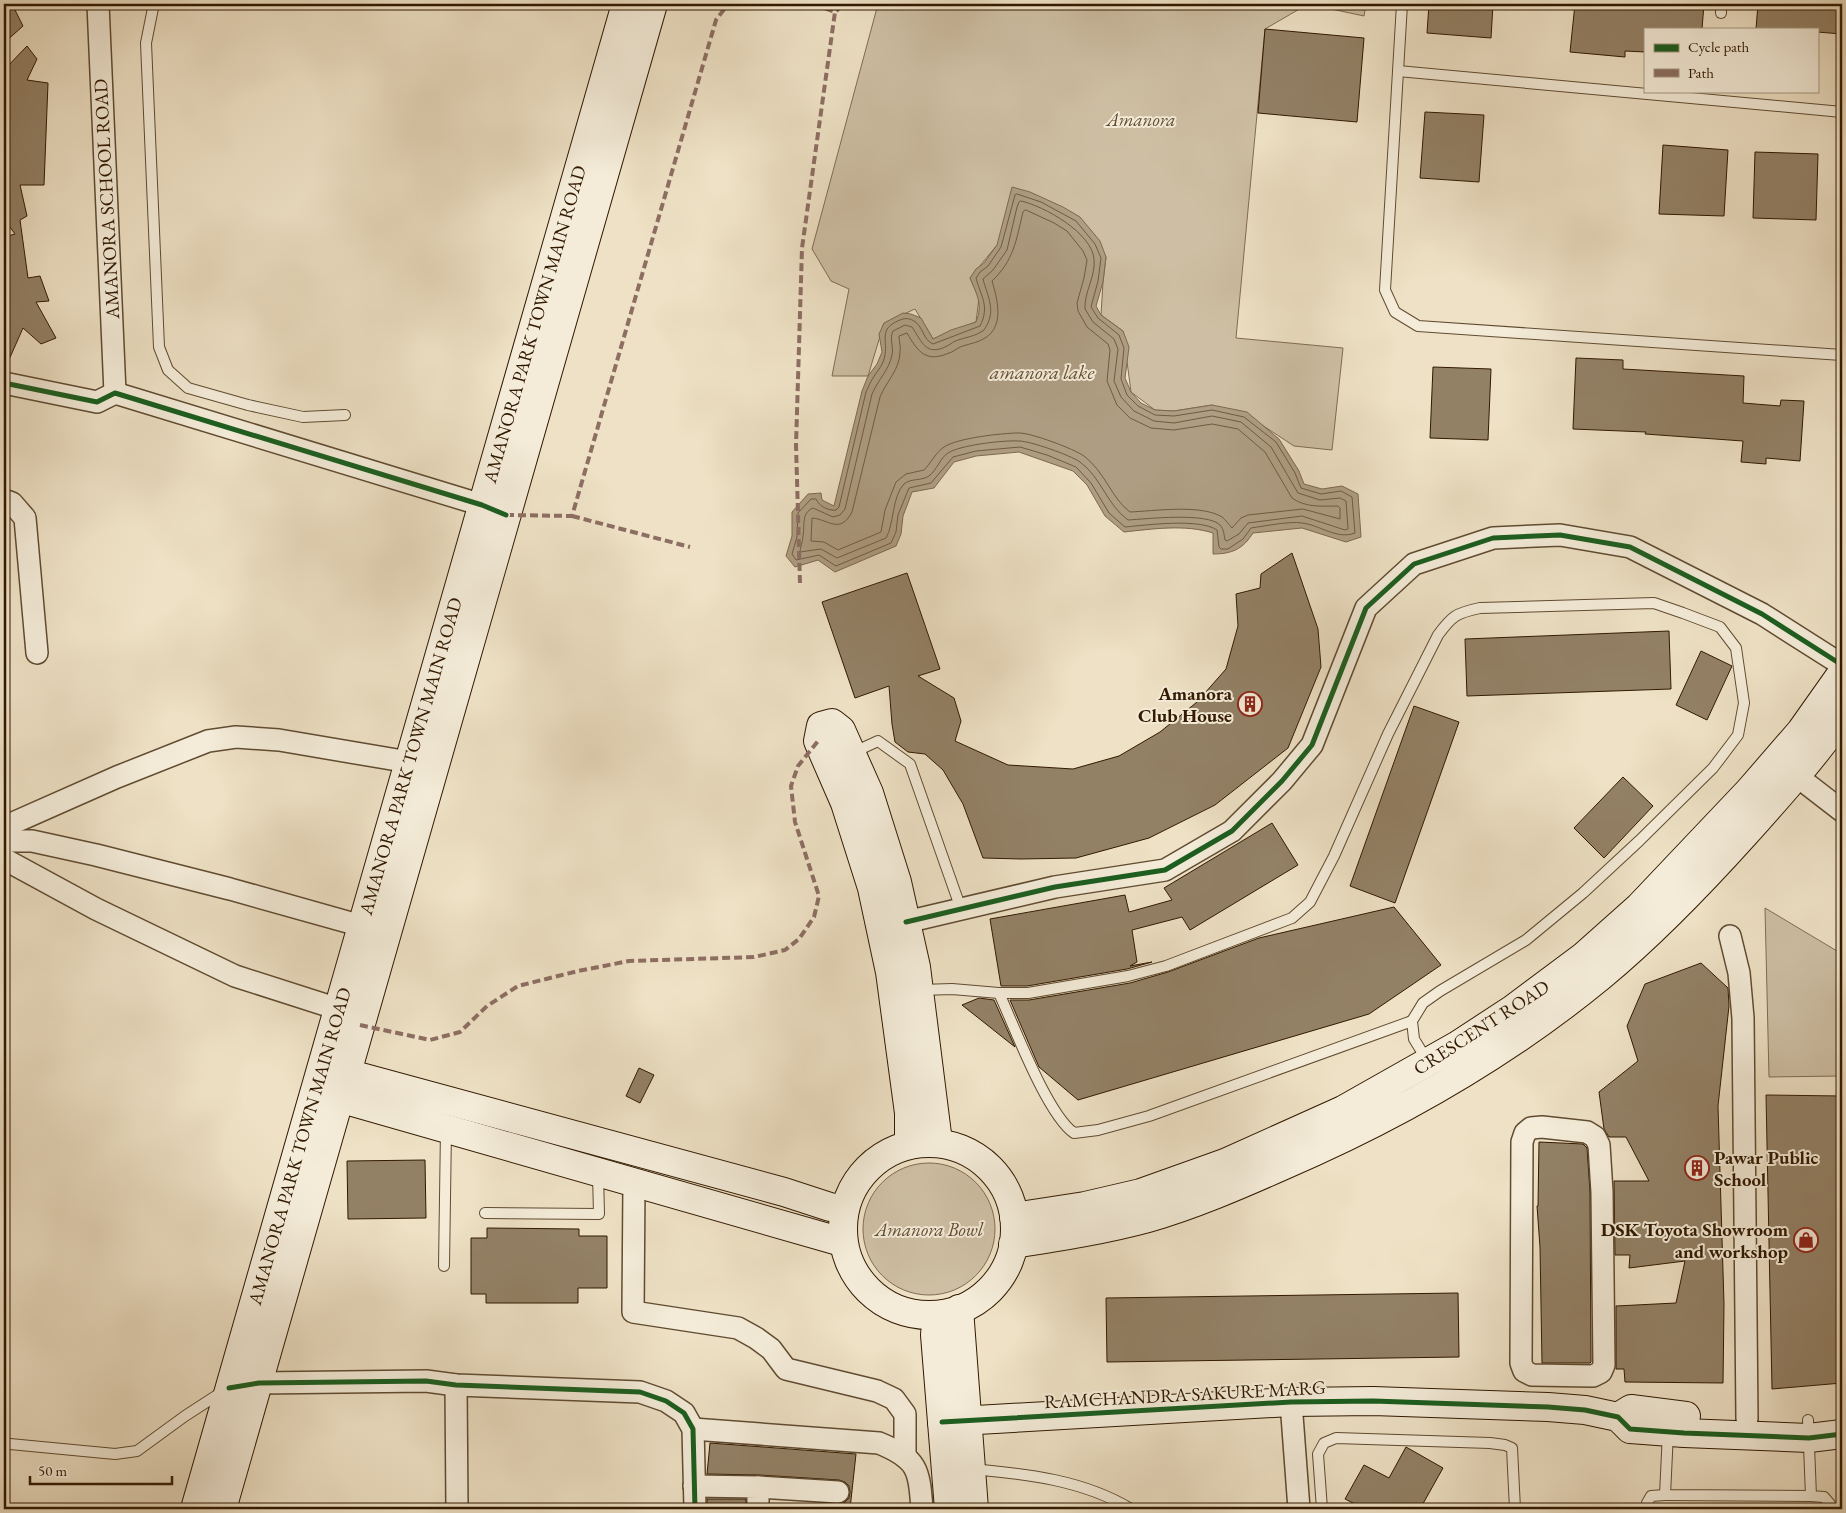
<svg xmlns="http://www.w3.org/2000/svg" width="1846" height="1513" font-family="'EB Garamond',serif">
<rect width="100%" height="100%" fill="#eee1c5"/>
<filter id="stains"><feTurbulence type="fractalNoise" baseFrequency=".004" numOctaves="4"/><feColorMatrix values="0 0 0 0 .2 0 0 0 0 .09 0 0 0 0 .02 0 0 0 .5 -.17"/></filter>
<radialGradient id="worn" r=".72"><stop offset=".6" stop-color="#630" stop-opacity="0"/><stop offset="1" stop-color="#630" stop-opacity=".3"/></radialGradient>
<!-- green -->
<g fill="#cebfa4" stroke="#806c52">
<polygon points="878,4 1366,4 1364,16 1308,4 1265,29 1236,338 1343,348 1332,450 1294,446 1259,423 1212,405 1174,411 1155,410 1131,392 1123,331 1101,315 1103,282 1106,257 997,245 970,278 979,298 976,322 933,339 915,309 884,323 868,376 832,376 849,289 831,281 812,249"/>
<polygon points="1765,908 1842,954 1842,1076 1769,1077"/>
<circle cx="929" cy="1229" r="66"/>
</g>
<!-- water -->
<path fill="#ae9d82" stroke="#7c684e" d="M1012,187L1030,192L1063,207L1080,217L1100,241L1106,257L1103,282L1096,306L1101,315L1123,331L1129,347L1125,378L1131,392L1141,403L1155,410L1174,411L1212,405L1247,412L1279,439L1299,471L1304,484L1322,489L1342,486L1358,494L1361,537L1346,542L1302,528L1253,533C1243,549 1232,554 1213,554V533C1185,524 1152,529 1124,532L1105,516L1087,485L1073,471L1019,452L976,456L954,462L934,488L912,492L903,516L901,534L896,546L835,572L818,560L795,567L786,556L792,536V512L808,494L821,493L822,500L834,506L862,391L868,376L877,364L882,352L879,334L884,323L903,313L911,314L921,318L933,339L951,330L976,322C983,304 977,295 970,278L976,269L984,263L997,245Z"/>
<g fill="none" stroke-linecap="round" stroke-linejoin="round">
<!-- shore -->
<g stroke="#705b41" stroke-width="1">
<path d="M1017,194L1041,202L1076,221L1095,244L1101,258L1098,281L1091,307L1098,318L1119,335L1124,348L1121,379L1127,395L1138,406L1155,415L1174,416L1212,410L1244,417L1276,442L1295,473L1301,488L1321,494L1341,491L1352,497L1355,533C1337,540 1320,525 1302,523C1289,521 1265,526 1251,528L1243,539L1228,549H1221L1219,547L1217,530C1199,518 1147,525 1125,527L1109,513L1091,483L1076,467L1047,455L1020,447L976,451L953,457L931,483L909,488L898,515L896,532L891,543L836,566L819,555L796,560L792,554L797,537L798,513L811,499H816C819,506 828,511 836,510L839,507L866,392C868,388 870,382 873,378C876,372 881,368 883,362C891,342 875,330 900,320C905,318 909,318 914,321C923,326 923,340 933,344L980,326C990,306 981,297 976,278L980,272L988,266L1001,247L1015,195Z"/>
<path d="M1021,201C1044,206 1092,233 1094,259C1096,276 1084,292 1085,309L1093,322L1114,339L1118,349L1114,381L1121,397L1134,411L1154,421L1174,423L1212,416L1241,422L1271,447L1298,493L1320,500L1340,498L1346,501L1348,529L1345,530L1302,516L1248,523L1239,534L1227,541L1225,540C1224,535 1224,529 1220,525C1207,512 1146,519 1128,520C1107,505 1101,477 1080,462C1070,455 1030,441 1019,441C1004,440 960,445 948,453C940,458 937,470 929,476C922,481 911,478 904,484C892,496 894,525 886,538L837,558L821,549L800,552C800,547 803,542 803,536C805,525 801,513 813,508L833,517L840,515L845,509L872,394C878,380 889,370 892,355C894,347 889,339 893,331L905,325L912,327C922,342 926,357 947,346C951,344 954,341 958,340C967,337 976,336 984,330C997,311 988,298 983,279L993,270L1007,250L1017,207L1019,202Z"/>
<path d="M1026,210L1054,223L1067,231L1083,251L1087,260L1084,278L1077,303L1078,311L1087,327L1108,344L1110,350L1107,381L1117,405L1130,418L1151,428L1174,430L1212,424L1238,429L1265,452L1292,498C1306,508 1322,506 1338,506L1340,508V519L1303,509L1248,515L1241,518L1232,528C1229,525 1226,520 1222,517C1201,504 1154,511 1130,512C1112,499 1105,472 1084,456C1074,449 1032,433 1019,433C1003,433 957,438 944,447C936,452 931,463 924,470L906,474L896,482L885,510L881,532L838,550L824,542L811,541L812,518C828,519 840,535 852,512L880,397C886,382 900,369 900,352C901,347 899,341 899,336L907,333C918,352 926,363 949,353C953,352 956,349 960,347C968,344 977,343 985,338C1005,326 997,298 992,281C1014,260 1016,241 1023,212Z"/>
</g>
</g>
<!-- building -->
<g fill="#938166" stroke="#311900">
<polygon points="4,4 12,4 23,26 4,43"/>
<polygon points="1429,4 1493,4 1491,38 1427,33"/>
<polygon points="1575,4 1704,4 1702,29 1645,29 1645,52 1625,51 1625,57 1570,52"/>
<polygon points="1758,4 1842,4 1842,34 1817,32 1817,29 1756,29"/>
<polygon points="1265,29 1364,38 1357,122 1258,113"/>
<polygon points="27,46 37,59 27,80 48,83 44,185 20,185 27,216 20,220 28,278 40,276 49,301 36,302 56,338 41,344 23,328 4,371 4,237 15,234 4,219 4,70"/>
<polygon points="1425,112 1484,115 1479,182 1420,178"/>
<polygon points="1663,145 1728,150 1724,216 1659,214"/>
<polygon points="1755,152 1818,154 1816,220 1753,218"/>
<polygon points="1576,358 1623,360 1623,369 1744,376 1743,403 1780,406 1781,400 1804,401 1800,461 1766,458 1766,464 1741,462 1743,441 1645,434 1646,432 1573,429"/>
<polygon points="1433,367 1491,369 1488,440 1430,438"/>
<polygon points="1292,553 1318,629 1321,667 1288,748 1215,805 1149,838 1076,858 1021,859 983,858 963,804 943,770 925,754 908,752 895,742 892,724 889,686 855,698 822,602 907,573 940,669 918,676 954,698 961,721 955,741 1008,765 1073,769 1119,756 1160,732 1197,702 1226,669 1238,626 1236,594 1260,588 1261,574"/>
<polygon points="1669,631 1671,689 1467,696 1465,639"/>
<polygon points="1701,651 1732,666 1707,720 1676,705"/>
<polygon points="1414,706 1459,722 1395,903 1350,886"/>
<polygon points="1623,777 1653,806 1604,858 1574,828"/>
<polygon points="1272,823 1298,865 1190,930 1182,917 1132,930 1137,962 1130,966 1152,962 1127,969 1027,986 1001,986 990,919 1125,895 1129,912 1172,900 1164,888"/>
<polygon points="1394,907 1441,965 1369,1014 1078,1100 1039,1067 1010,1000 1029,1000 1130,983 1168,972 1259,938"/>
<polygon points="1701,963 1728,988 1729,1006 1718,1106 1724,1304 1723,1383 1625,1382 1624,1369 1616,1369 1616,1306 1676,1303 1685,1261 1629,1268 1630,1255 1615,1255 1614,1181 1649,1181 1626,1137 1609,1137 1604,1129 1599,1092 1638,1061 1627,1026 1645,984"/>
<polygon points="979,998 994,1000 1015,1047 962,1005"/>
<polygon points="639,1068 654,1075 640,1103 626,1096"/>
<polygon points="1766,1095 1842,1096 1842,1383 1772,1389"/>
<polygon points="1539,1142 1583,1144 1587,1148 1590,1192 1591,1362 1590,1363 1542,1363 1540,1247 1537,1206 1538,1206"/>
<polygon points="425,1160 426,1218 348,1219 347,1161"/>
<polygon points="487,1228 579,1229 579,1236 607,1236 607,1288 578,1288 578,1303 486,1303 486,1294 471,1294 471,1238 487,1238"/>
<polygon points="1458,1293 1459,1357 1107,1362 1106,1298"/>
<polygon points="710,1443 856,1454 850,1509 820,1509 820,1503 838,1504 844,1503 849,1498 850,1492 849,1486 845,1482 839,1480 759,1475 707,1474"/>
<polygon points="1406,1447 1443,1468 1420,1509 1365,1509 1345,1499 1364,1465 1389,1478"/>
<rect x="707" y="1499" width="39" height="10"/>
</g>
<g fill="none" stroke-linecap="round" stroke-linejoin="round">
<defs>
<g id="lane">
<polyline points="156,4 153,8 146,43 159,347 168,370 188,388 248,405 303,417 345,415"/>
<polyline points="1402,4 1385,290 1395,312 1418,326 1842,355"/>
<polyline points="1721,13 1721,4"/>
<polyline points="1398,71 1842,112"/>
<polyline points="852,753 878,741 910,764 961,909"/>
<path d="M920,990L952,989L999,993H1028L1128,976L1166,966L1292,918L1310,902L1334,856L1388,734L1438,635C1452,616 1456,613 1480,608L1654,603L1683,613L1720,627L1736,648L1744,703L1738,735L1713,768L1639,841L1583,893L1526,940L1440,991L1423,1003L1412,1021L1414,1039L1428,1062"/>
<path d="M999,993C1014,1026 1047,1114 1074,1133L1098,1130L1149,1116L1412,1021"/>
<polyline points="485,1213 599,1214 598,1174"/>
<polyline points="444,1266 446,1129"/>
<polyline points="1808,1420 1811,1496 1824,1497 1830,1504 1831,1509"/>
<polyline points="1668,1432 1665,1495 1811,1496"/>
<polyline points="10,1444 115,1454 137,1451 185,1416 222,1392"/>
<path d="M972,1469C1027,1474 1083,1480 1131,1509"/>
<polyline points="1322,1509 1318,1454 1324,1443 1336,1438 1490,1443 1505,1445 1512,1448 1515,1509"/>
<polyline points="1647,1509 1647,1503 1651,1496 1665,1495"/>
</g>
<g id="street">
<polyline points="98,4 115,393"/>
<polyline points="4,383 97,402 115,393 482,505 497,511"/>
<polyline points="4,500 12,503 25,518 37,653"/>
<polyline points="1785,767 1842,811"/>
<polyline points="4,827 117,777 208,741 236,737 279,740 409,762"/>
<polyline points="4,841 32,841 96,855 230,889 376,930"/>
<polyline points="4,859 96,909 235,976 338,1009"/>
<polyline points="906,922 1055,887 1165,870 1232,831 1282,781 1312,745 1366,608 1414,564 1493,538 1560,535 1630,547 1762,614 1842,665"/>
<polyline points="1730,936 1739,973 1743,1018 1747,1419"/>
<polygon points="1542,1127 1587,1132 1595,1137 1599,1145 1602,1192 1604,1365 1601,1372 1593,1376 1532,1375 1524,1371 1521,1363 1522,1142 1525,1133 1531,1128"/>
<polyline points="634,1183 633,1312 738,1328 756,1338 771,1349 786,1369 877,1391 894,1399 905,1414 905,1457"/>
<polyline points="244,1385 259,1383 426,1381 456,1385 640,1392 666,1401 684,1413 693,1429 695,1509"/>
<polyline points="456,1385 457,1509"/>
<polyline points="1291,1402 1299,1509"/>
<path d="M693,1429L879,1443C918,1459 919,1469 922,1509"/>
<polyline points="694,1486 758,1487 758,1509"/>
<polyline points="758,1487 838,1492"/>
</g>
<g id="secondary">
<polyline points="346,1073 784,1192 830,1207 844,1209"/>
<polyline points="339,1098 842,1242"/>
<circle cx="929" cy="1229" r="86"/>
<polyline points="909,1145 909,1113 890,972 872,888 845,803 818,741 821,726 832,723 841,730 869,793 897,882 916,967 938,1142"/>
<polyline points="1014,1217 1085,1206 1141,1193 1225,1163 1343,1110 1458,1045 1513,1009 1584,956 1639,907 1749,791 1801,731 1842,673"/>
<path d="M1013,1244C1058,1237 1104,1230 1148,1218C1193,1205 1237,1186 1280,1167C1394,1118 1505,1055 1601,976C1653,933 1700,884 1745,834C1779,796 1813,758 1842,717"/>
<polyline points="959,1309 974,1509"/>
<polyline points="937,1315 935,1335 949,1509"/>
<polyline points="1618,1417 1631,1409 1686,1416"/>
<polyline points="942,1422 1291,1402 1373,1401 1548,1407 1585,1410 1618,1417 1630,1429 1684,1433 1809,1438 1842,1434"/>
<polyline points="195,1509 626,4"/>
<polyline points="222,1509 653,4"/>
</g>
</defs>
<!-- lane casing -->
<use href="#lane" stroke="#604b31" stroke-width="12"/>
<!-- street casing -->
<use href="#street" stroke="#604b31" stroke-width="24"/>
<!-- secondary casing -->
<use href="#secondary" stroke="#311900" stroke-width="30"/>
<!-- lane -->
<use href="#lane" stroke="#f4ecd9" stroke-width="10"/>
<!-- street -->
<use href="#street" stroke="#f4ecd9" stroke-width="21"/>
<!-- secondary -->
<use href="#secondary" stroke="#f4ecd9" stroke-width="28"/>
<!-- quiet -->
<g stroke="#8d6e63" stroke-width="4" stroke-dasharray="8 4" stroke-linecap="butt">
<polyline points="814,4 835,12 844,4"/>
<polyline points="506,515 572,516 716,20 728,4"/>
<polyline points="572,516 690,547"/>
<polyline points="800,583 796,445 802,248 835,12"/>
<polyline points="360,1025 430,1040 460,1032 487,1006 518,986 578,971 629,961 754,957 785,950 799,939 814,917 819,896 795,822 791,786 798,766 818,741"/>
</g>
<defs>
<g id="cycleway">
<polyline points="4,383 97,402 115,393 482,505 506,515"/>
<polyline points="906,922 1055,887 1165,870 1232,831 1282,781 1312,745 1366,608 1414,564 1493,538 1560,535 1630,547 1762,614 1842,665"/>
<polyline points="229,1388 259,1383 426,1381 456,1385 640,1392 666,1401 684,1413 693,1429 695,1509"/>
<polyline points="942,1422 1291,1402 1373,1401 1548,1407 1585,1410 1618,1417 1630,1429 1684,1433 1809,1438 1842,1434"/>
</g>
</defs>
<!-- cycleway casing -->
<use href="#cycleway" stroke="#f4ecd9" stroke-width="8"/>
<!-- cycleway -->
<use href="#cycleway" stroke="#1b5e20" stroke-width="5"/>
</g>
<!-- icons -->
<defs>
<symbol id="building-ring" viewBox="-11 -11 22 22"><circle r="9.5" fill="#f4ecd9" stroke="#8f2418" stroke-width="1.5"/><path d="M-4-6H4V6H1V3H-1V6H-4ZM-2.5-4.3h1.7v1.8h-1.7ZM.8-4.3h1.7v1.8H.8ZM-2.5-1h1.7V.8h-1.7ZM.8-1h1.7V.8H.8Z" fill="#8f2418"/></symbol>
<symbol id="shop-ring" viewBox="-11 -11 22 22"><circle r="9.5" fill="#f4ecd9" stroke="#8f2418" stroke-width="1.5"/><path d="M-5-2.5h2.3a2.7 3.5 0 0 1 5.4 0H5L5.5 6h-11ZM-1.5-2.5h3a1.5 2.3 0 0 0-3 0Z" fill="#8f2418"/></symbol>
</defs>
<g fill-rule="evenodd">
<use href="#building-ring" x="1236" y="690" width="28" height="28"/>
<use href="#building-ring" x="1683" y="1154" width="28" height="28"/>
<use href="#shop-ring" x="1792" y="1226" width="28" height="28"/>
</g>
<g text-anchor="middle" stroke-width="4" stroke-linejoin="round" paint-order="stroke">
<!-- park labels -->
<g font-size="19" font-style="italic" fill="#604b31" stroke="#f4ecd9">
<text x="1141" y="126">Amanora</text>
<text x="929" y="1236">Amanora Bowl</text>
</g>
<!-- street labels -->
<g font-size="19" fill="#311900" stroke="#f4ecd9">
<text transform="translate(106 199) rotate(-93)" y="7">AMANORA SCHOOL ROAD</text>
<text transform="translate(534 324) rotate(-74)" y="7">AMANORA PARK TOWN MAIN ROAD</text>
<text transform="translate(410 756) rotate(-74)" y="7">AMANORA PARK TOWN MAIN ROAD</text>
<text transform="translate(1481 1027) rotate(-33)" y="7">CRESCENT ROAD</text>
<text transform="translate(299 1146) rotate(-74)" y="7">AMANORA PARK TOWN MAIN ROAD</text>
<text transform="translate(1185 1394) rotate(-3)" y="7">RAMCHANDRA SAKURE MARG</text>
</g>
<!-- poi labels -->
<g font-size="19" font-weight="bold" fill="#311900" stroke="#f4ecd9" text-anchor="end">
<text x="1232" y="700">Amanora<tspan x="1232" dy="22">Club House</tspan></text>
<text x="1714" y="1164" text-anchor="start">Pawar Public<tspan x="1714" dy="22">School</tspan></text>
<text x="1788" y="1236">DSK Toyota Showroom<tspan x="1788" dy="22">and workshop</tspan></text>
</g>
<!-- water labels -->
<g font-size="20" font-style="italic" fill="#634e34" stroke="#f4ecd9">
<text x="1042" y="379">amanora lake</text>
</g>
</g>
<!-- margin -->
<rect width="1846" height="1513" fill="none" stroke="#eee1c5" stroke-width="20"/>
<rect x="5" y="5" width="1836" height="1503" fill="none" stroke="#311900" stroke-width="2.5"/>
<rect x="10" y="10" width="1826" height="1493" fill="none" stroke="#311900"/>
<!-- legend -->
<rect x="1644" y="28" width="175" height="65" fill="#f4ecd9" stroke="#a69882"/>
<rect x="1654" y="44" width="25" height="8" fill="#1b5e20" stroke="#a69882"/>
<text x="1688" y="52" font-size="15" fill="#311900">Cycle path</text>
<rect x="1654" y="69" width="25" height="8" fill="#8d6e63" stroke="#a69882"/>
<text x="1688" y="78" font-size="15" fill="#311900">Path</text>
<!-- scale -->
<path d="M30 1476v8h142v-8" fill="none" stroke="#311900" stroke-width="2.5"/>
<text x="38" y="1476" font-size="15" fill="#311900" stroke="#f4ecd9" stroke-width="4" paint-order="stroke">50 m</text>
<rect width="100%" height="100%" filter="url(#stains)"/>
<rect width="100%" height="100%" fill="url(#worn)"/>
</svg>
